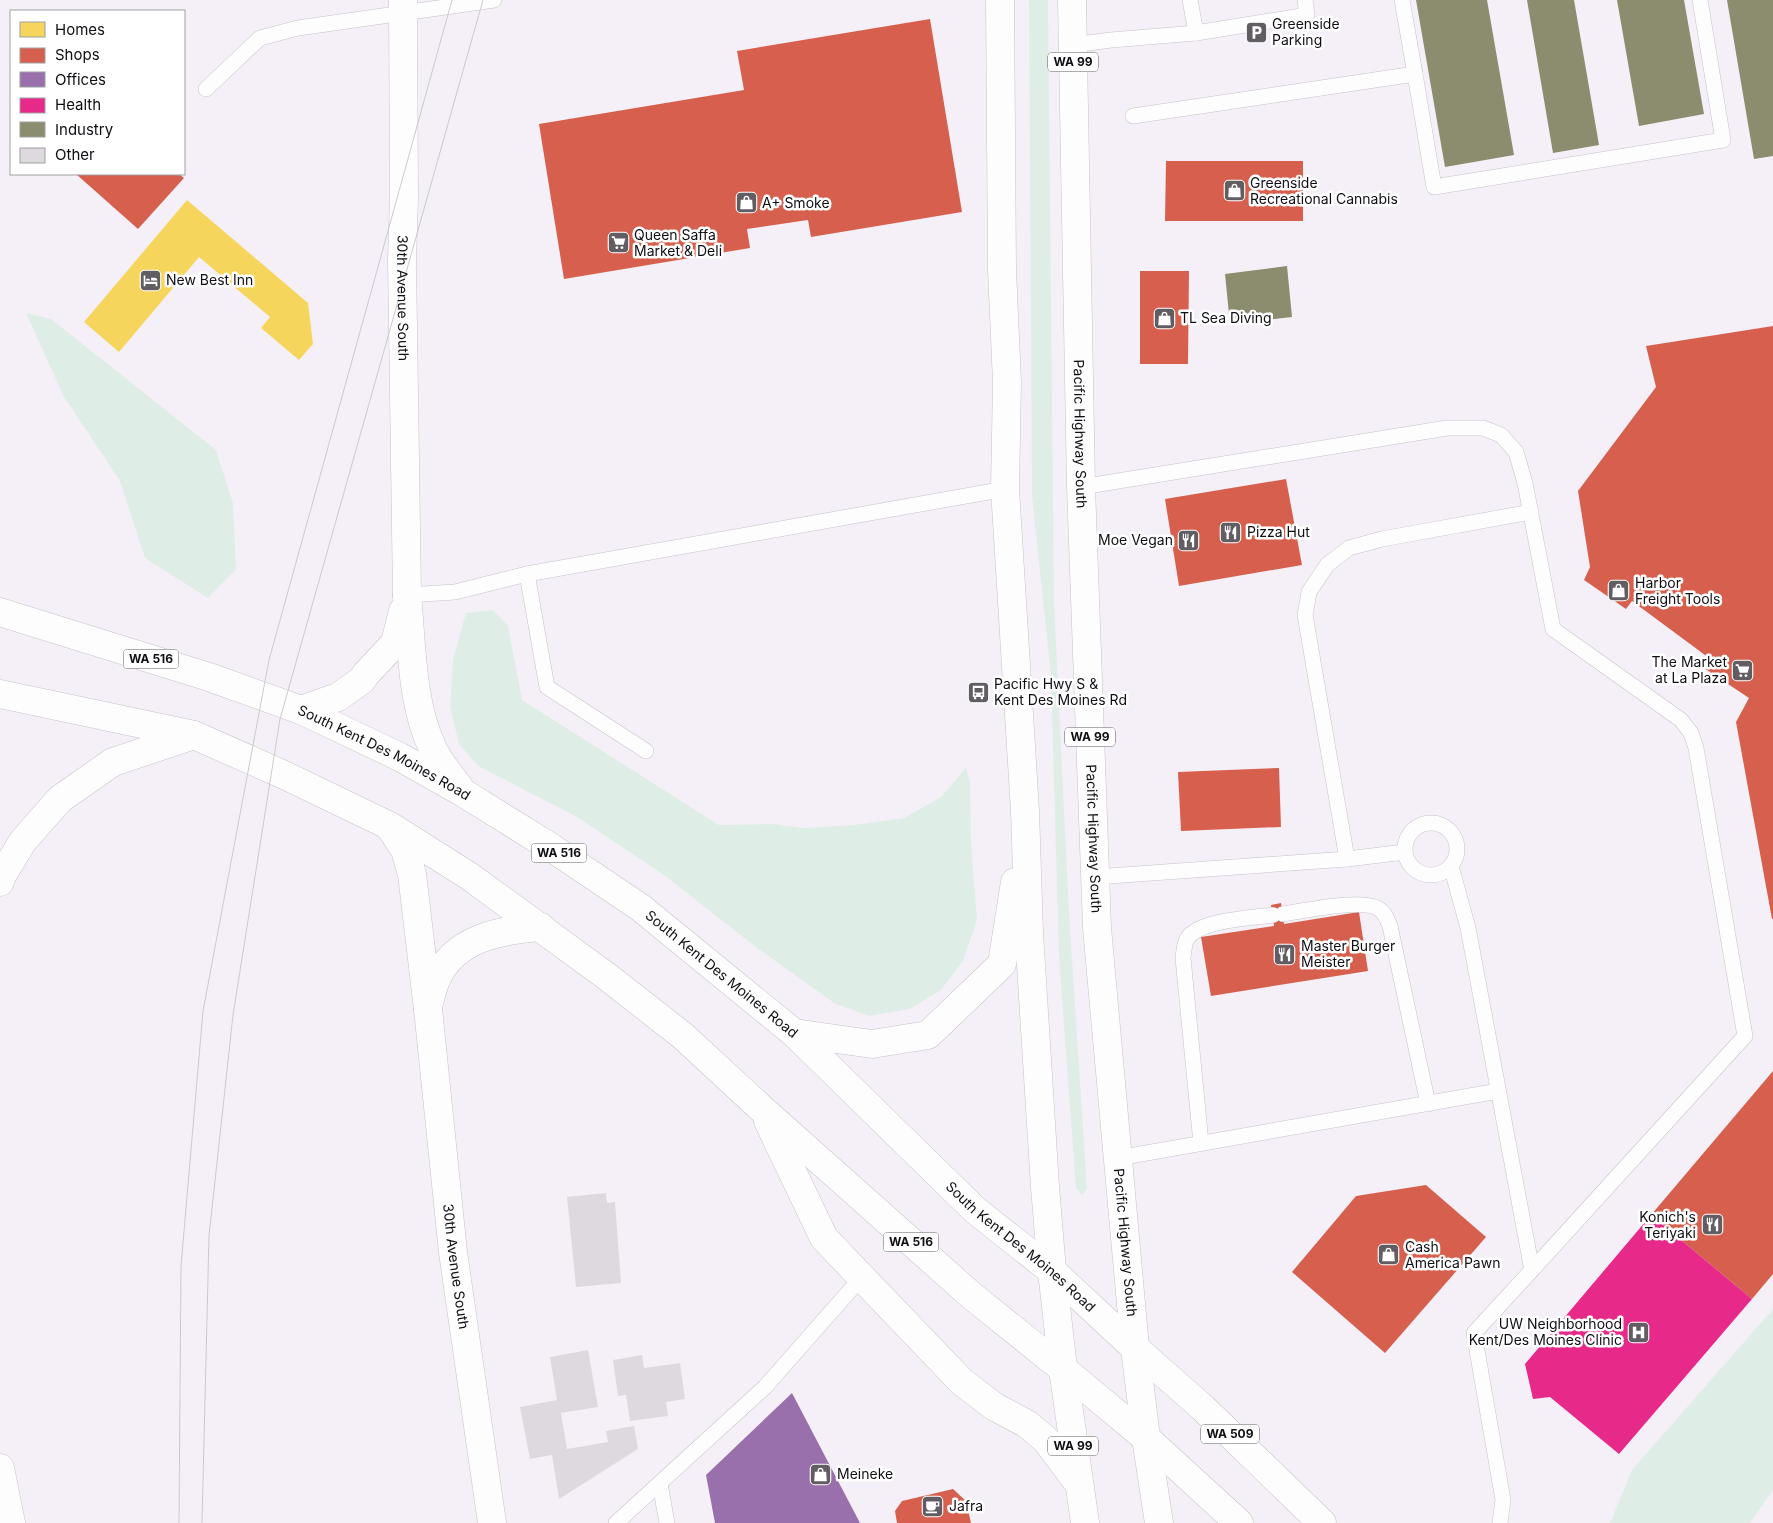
<svg xmlns="http://www.w3.org/2000/svg" width="1773" height="1523" font-family="Inter,sans-serif">
<rect width="100%" height="100%" fill="#f5f0f8"/>
<!-- green -->
<g fill="#deeee6">
<polygon points="1029,0 1048,0 1054,601 1069,913 1087,1189 1082,1195 1076,1188 1059,958 1051,676 1032,496"/>
<polygon points="26,313 51,319 216,450 233,503 236,569 208,598 145,558 120,481 64,397"/>
<polygon points="493,610 508,626 522,700 719,825 771,824 805,828 854,825 904,818 941,797 966,768 970,783 971,843 977,920 963,961 941,990 910,1009 869,1016 834,1003 757,948 664,875 577,817 478,766 459,744 450,707 453,659 466,613"/>
<polygon points="1773,1309 1773,1490 1750,1523 1610,1523 1632,1470"/>
</g>
<!-- homes -->
<polygon fill="#f6d55c" points="187,200 308,303 313,344 299,360 261,328 270,317 199,257 119,352 84,322"/>
<!-- shops -->
<g fill="#d6604d">
<polygon points="930,19 962,212 811,237 808,220 747,229 750,248 564,279 539,124 744,90 737,51"/>
<polygon points="1166,161 1303,161 1303,221 1165,221"/>
<polygon points="76,174 179,174 184,178 138,229"/>
<polygon points="1140,271 1189,271 1188,364 1140,364"/>
<polygon points="1773,326 1773,919 1772,919 1736,722 1749,698 1704,668 1709,658 1632,601 1626,609 1584,580 1590,567 1578,491 1656,387 1646,346"/>
<polygon points="1286,479 1302,565 1179,586 1165,499"/>
<polygon points="1279,768 1281,827 1181,831 1178,772"/>
<polygon points="1281,903 1284,924 1359,912 1368,971 1211,996 1201,937 1274,926 1271,905"/>
<polygon points="1773,1071 1773,1274 1752,1299 1651,1215"/>
<polygon points="1426,1185 1486,1237 1385,1353 1292,1272 1356,1196"/>
<polygon points="953,1489 966,1501 971,1523 897,1523 895,1511 902,1501"/>
</g>
<!-- offices -->
<polygon fill="#9970ab" points="792,1393 860,1523 715,1523 706,1475"/>
<!-- health -->
<polygon fill="#e7298a" points="1651,1215 1752,1299 1619,1454 1550,1397 1533,1399 1525,1364"/>
<!-- industry -->
<g fill="#8c8c6e">
<polygon points="1416,0 1487,0 1514,155 1445,167"/>
<polygon points="1527,0 1574,0 1599,145 1553,153"/>
<polygon points="1617,0 1684,0 1704,114 1639,126"/>
<polygon points="1727,0 1773,0 1773,156 1754,159"/>
<polygon points="1287,266 1292,317 1230,324 1225,274"/>
</g>
<!-- building -->
<g fill="#ddd9de">
<polygon points="606,1193 607,1203 615,1202 621,1283 576,1287 567,1197"/>
<polygon points="588,1350 598,1407 561,1413 567,1449 608,1442 606,1431 634,1426 638,1449 559,1499 552,1455 530,1459 520,1407 557,1400 550,1357"/>
<polygon points="642,1355 644,1368 680,1363 685,1399 666,1402 668,1416 630,1421 626,1395 618,1396 613,1360"/>
</g>
<g fill="none" stroke-linecap="round" stroke-linejoin="round">
<defs>
<g id="service">
<polyline points="1190,0 1196,33"/>
<polyline points="1073,45 1111,40 1196,33 1307,15 1305,0"/>
<polyline points="1415,74 1434,187 1723,140 1700,0"/>
<polyline points="206,89 260,38 298,28 494,0"/>
<polyline points="1133,116 1415,74 1402,0"/>
<polyline points="1081,487 1447,428 1483,428 1501,435 1516,452 1525,483 1553,629 1681,720 1691,733 1696,748 1745,1036 1532,1270"/>
<polyline points="527,574 547,687 646,751"/>
<polyline points="407,595 455,592 527,574 1005,489"/>
<circle cx="1431" cy="849" r="26"/>
<polyline points="1347,859 1305,615 1309,592 1327,565 1349,548 1382,539 1531,512"/>
<polyline points="1451,866 1468,928 1532,1270 1474,1333 1503,1500 1500,1523"/>
<polyline points="1095,877 1347,859 1405,852"/>
<path d="M1283,914C1304,911 1362,898 1379,909C1385,913 1387,919 1390,926L1428,1104"/>
<path d="M1201,1143L1183,958C1184,952 1184,944 1187,939C1198,920 1252,918 1273,915"/>
<polyline points="1118,1158 1498,1091"/>
<polyline points="660,1484 667,1523"/>
<polyline points="616,1523 765,1387 861,1278"/>
</g>
<g id="minor">
<path id="s1" d="M403,0L404,198L402,260L407,595"/>
<path id="s2" d="M428,1009L453,1252L492,1523"/>
</g>
<g id="primary">
<polyline points="1000,0 1002,270 1007,382 1005,489 1025,811 1029,933 1045,1187 1052,1271 1063,1369 1085,1523"/>
<path id="s3" d="M1072,0L1081,487L1097,928L1135,1348L1146,1438L1159,1523"/>
<path d="M407,595C412,645 411,704 433,749C439,762 450,775 459,787"/>
<path id="s4" d="M0,612L209,677L301,710L400,757L462,792L552,848L641,908L794,1033L975,1210L1052,1271L1135,1348L1203,1408L1322,1523"/>
<polyline points="0,694 194,735 282,774 390,826 469,876 605,975 683,1036 763,1110 972,1296 1063,1369 1146,1438 1239,1523"/>
<polyline points="301,710 338,697 362,680 366,674 395,643 403,611"/>
<polyline points="390,827 405,850 412,874 428,1009"/>
<path d="M429,1003C431,995 433,987 436,980C454,938 500,930 541,927"/>
<polyline points="794,1033 872,1044 928,1035 1002,964 1015,882"/>
<polyline points="768,1121 824,1238 962,1382 995,1407 1027,1424 1046,1440 1076,1480"/>
</g>
<g id="motorway">
<polyline points="0,882 1,877 23,841 60,799 113,762 194,735"/>
<polyline points="0,1468 11,1523"/>
</g>
</defs>
<!-- service casing -->
<use href="#service" stroke="#c6c2c9" stroke-width="16"/>
<!-- minor casing -->
<use href="#minor" stroke="#c6c2c9" stroke-width="29"/>
<!-- primary casing -->
<use href="#primary" stroke="#c6c2c9" stroke-width="29"/>
<!-- motorway casing -->
<use href="#motorway" stroke="#c6c2c9" stroke-width="29"/>
<!-- service -->
<use href="#service" stroke="#fefdfe" stroke-width="15"/>
<!-- minor -->
<use href="#minor" stroke="#fefdfe" stroke-width="28"/>
<!-- primary -->
<use href="#primary" stroke="#fefdfe" stroke-width="28"/>
<!-- motorway -->
<use href="#motorway" stroke="#fefdfe" stroke-width="28"/>
<!-- tram -->
<g stroke="#cbcacd" stroke-width="1">
<polyline points="179,1523 181,1266 203,1011 269,660 452,0"/>
<polyline points="202,1523 209,1236 233,1015 280,719 483,0"/>
</g>
</g>
<!-- icons -->
<defs>
<symbol id="parking-square" viewBox="-11 -11 22 22"><rect x="-9" y="-9" width="18" height="18" rx="4" fill="#615d63" stroke="#fff"/><path d="M-3.5-5.5H1a3.5 3.5 0 0 1 0 7H-1V5.5H-3.5ZM-1-3.4V-.6H.8a1.4 1.4 0 0 0 0-2.8Z" fill="#fff"/></symbol>
<symbol id="shop-square" viewBox="-11 -11 22 22"><rect x="-9" y="-9" width="18" height="18" rx="4" fill="#615d63" stroke="#fff"/><path d="M-5-2.5h2.3a2.7 3.5 0 0 1 5.4 0H5L5.5 6h-11ZM-1.5-2.5h3a1.5 2.3 0 0 0-3 0Z" fill="#fff"/></symbol>
<symbol id="supermarket-square" viewBox="-11 -11 22 22"><rect x="-9" y="-9" width="18" height="18" rx="4" fill="#615d63" stroke="#fff"/><path d="M-6-5.5h2.5l.6 2H6L4.5 2H-2.5L-4.4-4H-6ZM-1.5 3.2a1.3 1.3 0 1 0 .1 0ZM3 3.2a1.3 1.3 0 1 0 .1 0Z" fill="#fff"/></symbol>
<symbol id="hotel-square" viewBox="-11 -11 22 22"><rect x="-9" y="-9" width="18" height="18" rx="4" fill="#615d63" stroke="#fff"/><path d="M-6-4.5h1.5V1H6V5H4.5V3h-9V5H-6ZM-4 0a1.8 1.8 0 1 1 3.6 0ZM.5 0V-2.5h3Q6-2.5 6 0Z" fill="#fff"/></symbol>
<symbol id="restaurant-square" viewBox="-11 -11 22 22"><rect x="-9" y="-9" width="18" height="18" rx="4" fill="#615d63" stroke="#fff"/><path d="M-5-6h1v4h1v-4h1v4h1v-4h1v5L-1.5 .5V6h-2V.5L-5-1ZM5-6V6H3V1.5H1.5Q1.5-4 5-6Z" fill="#fff"/></symbol>
<symbol id="bus-square" viewBox="-11 -11 22 22"><rect x="-9" y="-9" width="18" height="18" rx="4" fill="#615d63" stroke="#fff"/><path d="M-5-6H5V4H4V6H2V4H-2V6H-4V4H-5ZM-3.5-4V0h7V-4ZM-3.5 1.2v1.5H-2V1.2ZM2 1.2v1.5H3.5V1.2Z" fill="#fff"/></symbol>
<symbol id="hospital-square" viewBox="-11 -11 22 22"><rect x="-9" y="-9" width="18" height="18" rx="4" fill="#615d63" stroke="#fff"/><path d="M-5-5h3v3.5h4V-5h3V5h-3V1.5h-4V5h-3Z" fill="#fff"/></symbol>
<symbol id="cafe-square" viewBox="-11 -11 22 22"><rect x="-9" y="-9" width="18" height="18" rx="4" fill="#615d63" stroke="#fff"/><path d="M-5.5-4.5H6V0H3Q3 3.5 0 3.5H-2.5Q-5.5 3.5-5.5 0ZM3-3.2v2h1.7v-2ZM-6 4.5H4V6H-6Z" fill="#fff"/></symbol>
</defs>
<g fill-rule="evenodd">
<use href="#parking-square" x="1244" y="20" width="25" height="25"/>
<use href="#shop-square" x="1222" y="178" width="25" height="25"/>
<use href="#shop-square" x="734" y="190" width="25" height="25"/>
<use href="#supermarket-square" x="606" y="230" width="25" height="25"/>
<use href="#hotel-square" x="138" y="268" width="25" height="25"/>
<use href="#shop-square" x="1152" y="306" width="25" height="25"/>
<use href="#restaurant-square" x="1218" y="520" width="25" height="25"/>
<use href="#restaurant-square" x="1176" y="528" width="25" height="25"/>
<use href="#shop-square" x="1606" y="578" width="25" height="25"/>
<use href="#supermarket-square" x="1730" y="658" width="25" height="25"/>
<use href="#bus-square" x="966" y="680" width="25" height="25"/>
<use href="#restaurant-square" x="1272" y="942" width="25" height="25"/>
<use href="#restaurant-square" x="1700" y="1212" width="25" height="25"/>
<use href="#shop-square" x="1376" y="1242" width="25" height="25"/>
<use href="#hospital-square" x="1626" y="1320" width="25" height="25"/>
<use href="#shop-square" x="808" y="1462" width="25" height="25"/>
<use href="#cafe-square" x="920" y="1494" width="25" height="25"/>
</g>
<g text-anchor="middle" stroke-width="5" stroke-linejoin="round" paint-order="stroke">
<!-- shield labels -->
<g fill="#fff" stroke="#58565a" stroke-width="1">
<rect x="1048" y="52.5" width="50" height="19" rx="4"/>
<rect x="123.5" y="649.5" width="55" height="19" rx="4"/>
<rect x="1065" y="727.5" width="50" height="19" rx="4"/>
<rect x="531.5" y="843.5" width="55" height="19" rx="4"/>
<rect x="883.5" y="1232.5" width="55" height="19" rx="4"/>
<rect x="1201" y="1424.5" width="58" height="19" rx="4"/>
<rect x="1048" y="1436.5" width="50" height="19" rx="4"/>
</g>
<g font-size="12" font-weight="bold" fill="#110e13">
<text x="1073" y="66">WA 99</text>
<text x="151" y="663">WA 516</text>
<text x="1090" y="741">WA 99</text>
<text x="559" y="857">WA 516</text>
<text x="911" y="1246">WA 516</text>
<text x="1230" y="1438">WA 509</text>
<text x="1073" y="1450">WA 99</text>
</g>
<!-- poi labels -->
<g font-size="14" fill="#110e13" stroke="#fff" text-anchor="start">
<text x="1272" y="29">Greenside<tspan x="1272" dy="16">Parking</tspan></text>
<text x="1250" y="188">Greenside<tspan x="1250" dy="16">Recreational Cannabis</tspan></text>
<text x="762" y="208">A+ Smoke</text>
<text x="634" y="240">Queen Saffa<tspan x="634" dy="16">Market &amp; Deli</tspan></text>
<text x="166" y="285">New Best Inn</text>
<text x="1180" y="323">TL Sea Diving</text>
<text x="1247" y="537">Pizza Hut</text>
<text x="1173" y="545" text-anchor="end">Moe Vegan</text>
<text x="1635" y="588">Harbor<tspan x="1635" dy="16">Freight Tools</tspan></text>
<text x="1727" y="667" text-anchor="end">The Market<tspan x="1727" dy="16">at La Plaza</tspan></text>
<text x="994" y="689">Pacific Hwy S &amp;<tspan x="994" dy="16">Kent Des Moines Rd</tspan></text>
<text x="1301" y="951">Master Burger<tspan x="1301" dy="16">Meister</tspan></text>
<text x="1696" y="1222" text-anchor="end">Konich's<tspan x="1696" dy="16">Teriyaki</tspan></text>
<text x="1405" y="1252">Cash<tspan x="1405" dy="16">America Pawn</tspan></text>
<text x="1622" y="1329" text-anchor="end">UW Neighborhood<tspan x="1622" dy="16">Kent/Des Moines Clinic</tspan></text>
<text x="837" y="1479">Meineke</text>
<text x="949" y="1511">Jafra</text>
</g>
<!-- street labels -->
<g font-size="14" fill="#110e13" stroke="#fff">
<text dy="5" stroke="none"><textPath href="#s1" startOffset="298">30th Avenue South</textPath></text>
<text dy="5" stroke="none"><textPath href="#s3" startOffset="434">Pacific Highway South</textPath></text>
<text dy="5" stroke="none"><textPath href="#s4" startOffset="410">South Kent Des Moines Road</textPath></text>
<text dy="5" stroke="none"><textPath href="#s3" startOffset="839">Pacific Highway South</textPath></text>
<text dy="5" stroke="none"><textPath href="#s4" startOffset="815">South Kent Des Moines Road</textPath></text>
<text dy="5" stroke="none"><textPath href="#s3" startOffset="1244">Pacific Highway South</textPath></text>
<text dy="5" stroke="none"><textPath href="#s4" startOffset="1220">South Kent Des Moines Road</textPath></text>
<text dy="5" stroke="none"><textPath href="#s2" startOffset="259">30th Avenue South</textPath></text>
</g>
</g>
<!-- legend -->
<rect x="10" y="10" width="175" height="165" fill="#ffffff" stroke="#a09fa1"/>
<rect x="20" y="22" width="25" height="15" fill="#f6d55c" stroke="#a09fa1"/>
<text x="55" y="35" font-size="15" fill="#110e13">Homes</text>
<rect x="20" y="48" width="25" height="15" fill="#d6604d" stroke="#a09fa1"/>
<text x="55" y="60" font-size="15" fill="#110e13">Shops</text>
<rect x="20" y="72" width="25" height="15" fill="#9970ab" stroke="#a09fa1"/>
<text x="55" y="85" font-size="15" fill="#110e13">Offices</text>
<rect x="20" y="98" width="25" height="15" fill="#e7298a" stroke="#a09fa1"/>
<text x="55" y="110" font-size="15" fill="#110e13">Health</text>
<rect x="20" y="122" width="25" height="15" fill="#8c8c6e" stroke="#a09fa1"/>
<text x="55" y="135" font-size="15" fill="#110e13">Industry</text>
<rect x="20" y="148" width="25" height="15" fill="#ddd9de" stroke="#a09fa1"/>
<text x="55" y="160" font-size="15" fill="#110e13">Other</text>
</svg>
